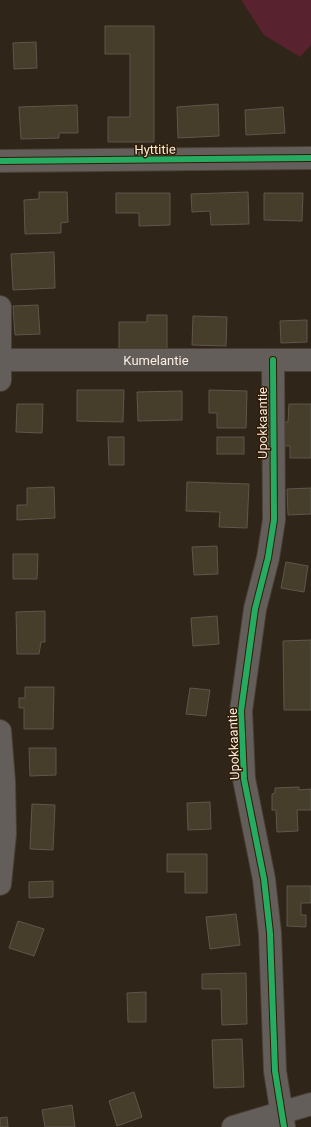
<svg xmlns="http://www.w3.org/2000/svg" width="311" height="1127" font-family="Roboto,sans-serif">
<rect width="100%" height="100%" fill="#302519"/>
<!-- green -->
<polygon fill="#59222f" points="241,0 311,0 311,45 300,57 264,35"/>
<!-- building -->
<g fill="#463d2b" stroke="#5d574c">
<polygon points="105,26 154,26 154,142 108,142 108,117 130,117 130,54 105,54"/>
<polygon points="36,42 37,68 14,69 13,43"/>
<polygon points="218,104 219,136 178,138 177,107"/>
<polygon points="77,105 78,133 59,133 59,138 21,139 19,107"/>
<polygon points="283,107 285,133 246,135 245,110"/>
<polygon points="39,192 67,192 68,222 61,223 61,233 25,234 24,200 39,199"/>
<polygon points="248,192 249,224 211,225 210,211 192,212 191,194"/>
<polygon points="116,193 170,193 170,225 139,226 139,213 116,213"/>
<polygon points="264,193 303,193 302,221 264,220"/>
<polygon points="54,252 55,288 13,290 11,254"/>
<polygon points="38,305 40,334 15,335 13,306"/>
<polygon points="147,315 167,315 167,349 119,349 119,322 147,322"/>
<polygon points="193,316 227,317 226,346 192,345"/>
<polygon points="307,320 307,342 281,343 280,321"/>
<polygon points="77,390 124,390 123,422 77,421"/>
<polygon points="209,390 247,391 246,428 217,428 217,413 209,413"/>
<polygon points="182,391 182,420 138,421 137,392"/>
<polygon points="17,404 43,404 42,433 16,432"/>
<polygon points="289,404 311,404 311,458 290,458 290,446 284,446 284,422 288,422"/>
<polygon points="108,437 124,437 124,465 109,465"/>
<rect x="217" y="437" width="27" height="17"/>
<polygon points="187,482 249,484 247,528 219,527 220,512 186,511"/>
<polygon points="54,487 55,518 17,520 17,505 27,505 27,488"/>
<polygon points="311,488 311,514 288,515 287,489"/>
<polygon points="217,546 218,574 194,575 192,547"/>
<polygon points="13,554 38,554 37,579 13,579"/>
<polygon points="286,562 308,566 304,592 281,588"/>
<polygon points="45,611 45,642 41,642 39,654 17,654 16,612"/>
<polygon points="217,616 219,644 193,646 191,618"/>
<polygon points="311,640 311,710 284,710 283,641"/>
<polygon points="25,687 54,687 53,729 24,729 24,708 19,708 19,698 25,698"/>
<polygon points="190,688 210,690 206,716 186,714"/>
<polygon points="29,748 56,748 56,775 30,776"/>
<polygon points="299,787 299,790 311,789 311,810 297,810 298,831 277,832 276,810 272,810 272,794 275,793 275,788"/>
<polygon points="210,802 211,829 188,830 187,803"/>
<polygon points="32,804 55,805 53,850 30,849"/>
<polygon points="167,854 207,854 207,893 185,893 185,872 167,872"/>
<polygon points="53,881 53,897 29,898 29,882"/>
<polygon points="287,886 311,886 311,903 301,903 301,915 306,915 306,927 287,926"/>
<polygon points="236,914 240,945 210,949 206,917"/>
<polygon points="18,921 44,929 34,956 9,948"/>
<polygon points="246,973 247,1024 222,1025 221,989 202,989 202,974"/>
<polygon points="146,992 146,1022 128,1022 127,993"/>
<polygon points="242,1039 244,1087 214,1088 212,1040"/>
<polygon points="134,1092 142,1117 117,1126 109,1101"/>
<polygon points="72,1105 75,1127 45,1127 42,1110"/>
<polygon points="7,1117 8,1127 0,1127 0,1118"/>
</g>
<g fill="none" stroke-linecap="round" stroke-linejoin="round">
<defs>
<g id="minor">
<polyline points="0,161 311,158"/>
<polyline points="0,307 0,380"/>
<path id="s1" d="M0,360H311"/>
<polyline points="273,360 274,520 268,558 255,609 241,711 244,779 264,879 270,933 275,1071 284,1127"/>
<polyline points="0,731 4,782 5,834 0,884"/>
<polyline points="233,1127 311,1104"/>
</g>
</defs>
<!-- minor casing -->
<use href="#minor" stroke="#4b4136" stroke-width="24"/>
<!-- minor -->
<use href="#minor" stroke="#645e5a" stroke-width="22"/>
<defs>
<g id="cycleway">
<polyline points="0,161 311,158"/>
<polyline points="273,360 274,520 268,558 255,609 241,711 244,779 264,879 270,933 275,1071 284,1127"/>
</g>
</defs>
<!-- cycleway casing -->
<use href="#cycleway" stroke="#301c05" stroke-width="8"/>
<!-- cycleway -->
<use href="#cycleway" stroke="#26ab63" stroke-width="6"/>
</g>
<g text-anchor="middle" stroke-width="3" stroke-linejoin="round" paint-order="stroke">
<!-- street labels -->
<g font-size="13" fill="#faecdf" stroke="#301c05">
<text transform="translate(155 149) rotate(-1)" y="5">Hyttitie</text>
<text dy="5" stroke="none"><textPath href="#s1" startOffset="156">Kumelantie</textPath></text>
<text transform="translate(262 423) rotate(-90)" y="5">Upokkaantie</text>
<text transform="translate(233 744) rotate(-92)" y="5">Upokkaantie</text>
</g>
</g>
</svg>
